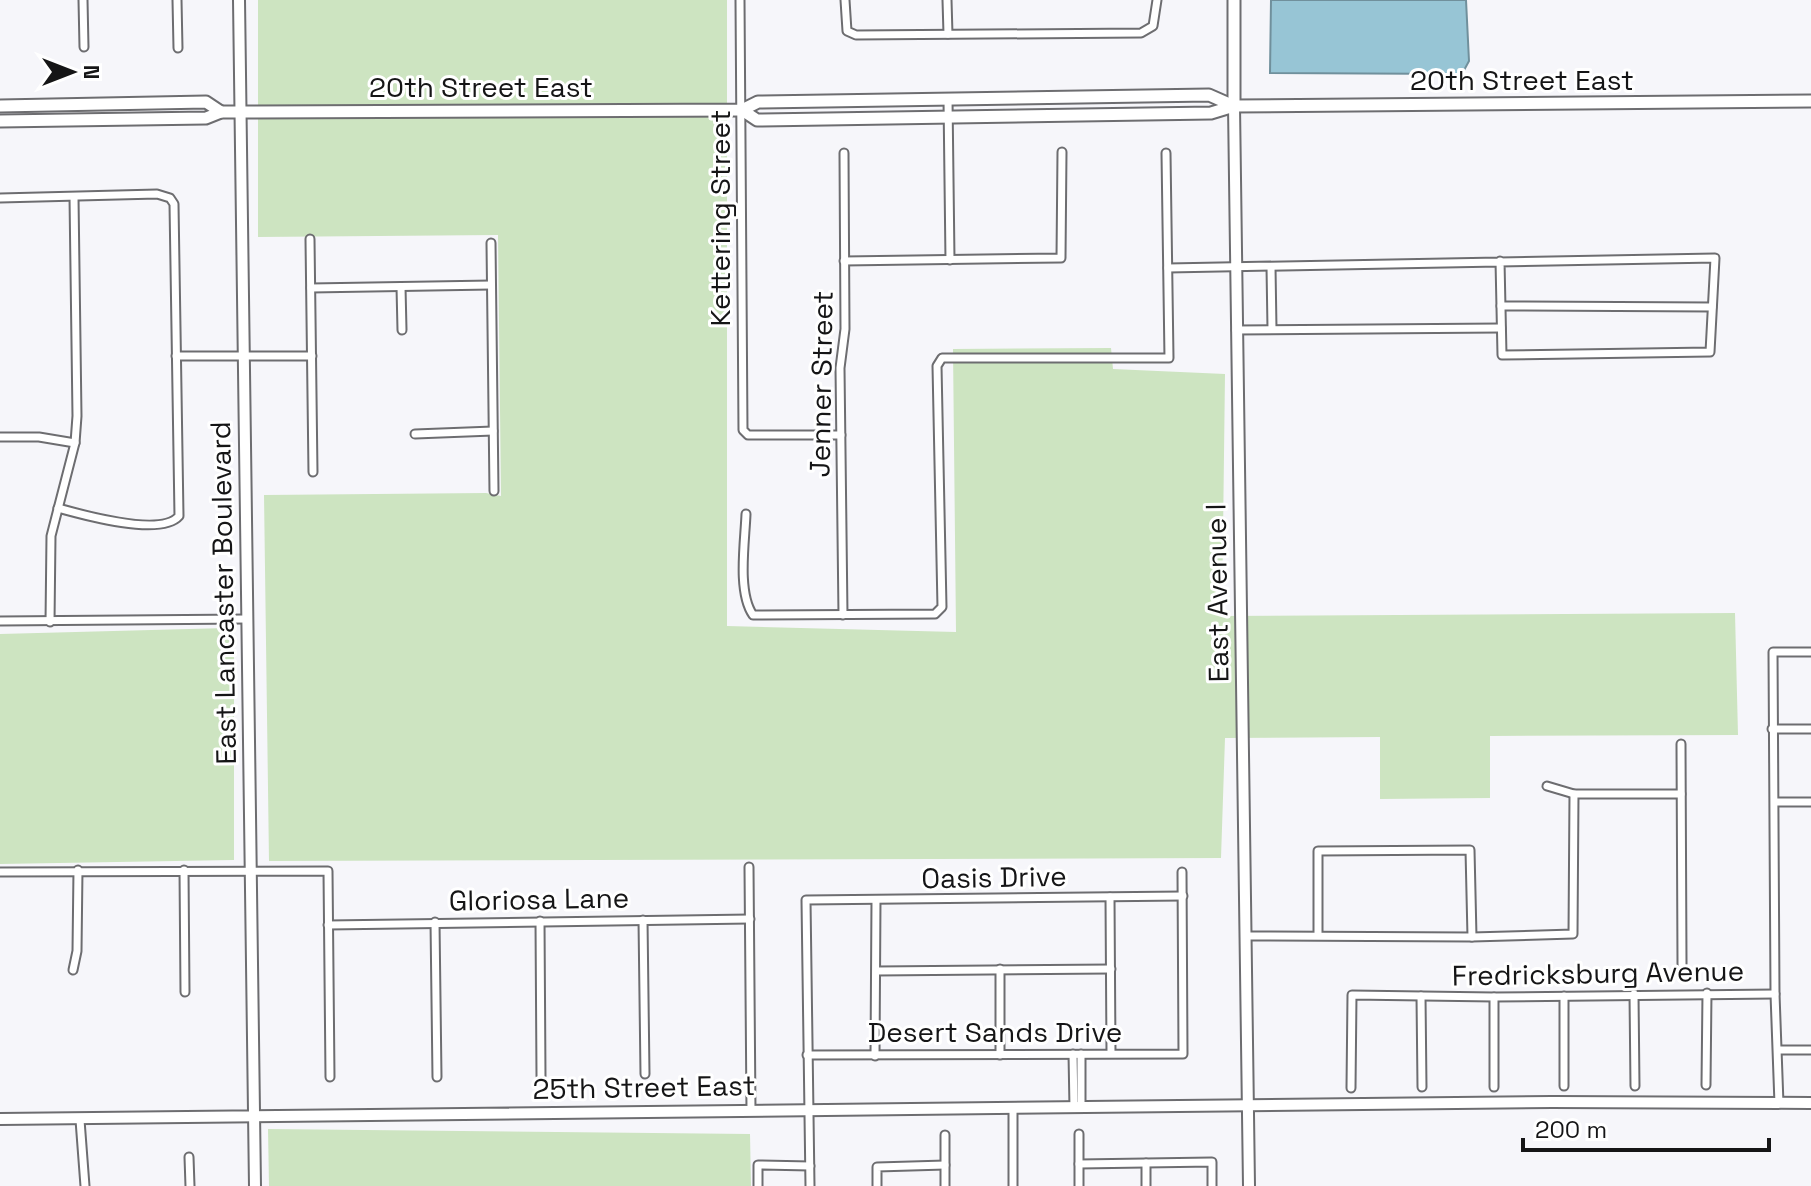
<svg xmlns="http://www.w3.org/2000/svg" width="1811" height="1186" font-family="'Space Grotesk',sans-serif">
<rect width="100%" height="100%" fill="#f6f6fa"/>
<!-- green -->
<g fill="#cde4c1">
<polygon points="258,0 727,0 727,626 956,632 953,349 1111,348 1113,369 1225,374 1222,616 1735,613 1738,735 1490,736 1490,798 1380,799 1380,737 1225,738 1221,858 269,861 264,495 486,493 501,496 498,235 258,237"/>
<polygon points="227,628 234,654 234,860 0,864 0,634"/>
<polygon points="268,1129 750,1134 751,1186 269,1186"/>
</g>
<!-- water -->
<polygon fill="#97c5d5" stroke="#70909c" stroke-width="2" points="1271,0 1466,0 1469,61 1462,74 1270,73"/>
<g fill="none" stroke-linecap="round" stroke-linejoin="round">
<defs>
<g id="street">
<polyline points="83,0 84,47"/>
<polyline points="177,0 178,48"/>
<polyline points="740,0 743,430 748,435 841,435"/>
<polyline points="845,0 847,31 856,35 1141,33 1153,26 1157,0"/>
<polyline points="947,0 948,34"/>
<polyline points="948,99 950,260"/>
<path d="M0,198L157,194L170,198L174,204L179,516C161,537 83,515 58,508"/>
<polyline points="310,239 313,472"/>
<polyline points="491,243 494,491"/>
<polyline points="844,261 1061,258 1062,152"/>
<polyline points="1271,267 1272,329"/>
<path d="M1168,268C1351,266 1533,260 1715,258L1710,352L1502,355L1500,261"/>
<polyline points="401,287 402,330"/>
<polyline points="311,288 491,285"/>
<polyline points="1501,306 1712,307"/>
<polyline points="1236,330 1501,328"/>
<polyline points="176,356 312,356"/>
<polyline points="415,434 493,431"/>
<polyline points="0,437 39,437 75,443"/>
<path d="M746,514C745,542 737,592 753,615L935,614L942,607L937,366L942,358H1169L1166,153"/>
<polyline points="843,615 840,368 845,329 844,153"/>
<polyline points="0,621 247,619"/>
<polyline points="50,622 51,536 75,443 77,416 74,197"/>
<polyline points="1772,729 1811,729"/>
<polyline points="1681,744 1682,964"/>
<polyline points="1547,786 1574,794 1681,794"/>
<polyline points="1775,802 1811,802"/>
<polyline points="749,867 751,1110"/>
<polyline points="184,870 185,992"/>
<polyline points="0,872 328,871 330,1077"/>
<polyline points="1110,897 1111,1053"/>
<polyline points="643,920 645,1074"/>
<polyline points="540,921 541,1076"/>
<polyline points="435,922 437,1077"/>
<polyline points="328,925 750,919"/>
<polyline points="1318,935 1318,851 1470,850 1472,937"/>
<polyline points="1247,936 1472,937 1573,934 1574,794"/>
<polyline points="1000,969 1000,1055"/>
<polyline points="73,970 77,951 78,870"/>
<polyline points="877,971 1111,969"/>
<polyline points="1634,994 1635,1086"/>
<polyline points="1421,996 1422,1087"/>
<polyline points="1564,996 1564,1086"/>
<polyline points="1494,997 1494,1087"/>
<polyline points="1779,1050 1811,1050"/>
<polyline points="1073,1054 1074,1108"/>
<polyline points="1081,1054 1081,1108"/>
<polyline points="807,1055 1183,1054 1182,872"/>
<polyline points="875,1056 876,900"/>
<polyline points="1706,1085 1707,993"/>
<polyline points="1351,1088 1352,995 1494,997 1775,994"/>
<polyline points="1779,1104 1775,994 1773,652 1811,652"/>
<polyline points="80,1120 85,1186"/>
<polyline points="1079,1134 1079,1186"/>
<polyline points="189,1157 190,1186"/>
<polyline points="1146,1163 1146,1186"/>
<polyline points="1079,1164 1212,1162 1212,1186"/>
<polyline points="758,1186 758,1165 810,1166"/>
<polyline points="810,1186 806,900 1183,896"/>
<polyline points="877,1186 877,1167 945,1165"/>
<polyline points="945,1186 945,1135"/>
<polyline points="1013,1186 1013,1109"/>
</g>
<g id="secondary">
<polyline points="239,0 255,1186"/>
<polyline points="1234,106 1249,1186"/>
<polyline points="0,1119 1552,1102 1811,1103"/>
</g>
<g id="primary">
<polyline points="0,106 206,102 221,112"/>
<polyline points="1234,106 1234,0"/>
<polyline points="742,110 757,120 1211,113 1234,106 1811,101"/>
<polyline points="0,121 206,118 221,112 240,112 742,110 758,102 1209,95 1234,106"/>
</g>
</defs>
<!-- street casing -->
<use href="#street" stroke="#6d6d70" stroke-width="11"/>
<!-- secondary casing -->
<use href="#secondary" stroke="#6d6d70" stroke-width="14"/>
<!-- primary casing -->
<use href="#primary" stroke="#6d6d70" stroke-width="15"/>
<!-- street -->
<use href="#street" stroke="#fff" stroke-width="7"/>
<!-- secondary -->
<use href="#secondary" stroke="#fff" stroke-width="10"/>
<!-- primary -->
<use href="#primary" stroke="#fff" stroke-width="11"/>
</g>
<g text-anchor="middle" stroke-width="6" stroke-linejoin="round" paint-order="stroke">
<!-- street labels -->
<g font-size="28" fill="#151516" stroke="#fff">
<text x="1522" y="90">20th Street East</text>
<text x="481" y="97">20th Street East</text>
<text transform="translate(720 218) rotate(-90)" y="10">Kettering Street</text>
<text transform="translate(821 384) rotate(-89)" y="10">Jenner Street</text>
<text transform="translate(223 593) rotate(-91)" y="10">East Lancaster Boulevard</text>
<text transform="translate(1217 593) rotate(-91)" y="10">East Avenue I</text>
<text transform="translate(994 877) rotate(-1)" y="10">Oasis Drive</text>
<text transform="translate(539 899) rotate(-1)" y="10">Gloriosa Lane</text>
<text transform="translate(1598 973) rotate(-1)" y="10">Fredricksburg Avenue</text>
<text x="995" y="1042">Desert Sands Drive</text>
<text transform="translate(644 1087) rotate(-1)" y="10">25th Street East</text>
</g>
</g>
<!-- north arrow -->
<g transform="translate(72 72) rotate(90)" stroke="#ffffff" stroke-width="6" paint-order="stroke">
<path d="M0-6L14 30L0 20L-14 30Z" fill="#151516"/>
<text y="-12" font-size="22" font-weight="bold" text-anchor="middle" fill="#151516">N</text>
</g>
<!-- scale -->
<path d="M1523 1138v12h246v-12" fill="none" stroke="#151516" stroke-width="4"/>
<text x="1535" y="1138" font-size="24" fill="#151516" stroke="#ffffff" stroke-width="6" paint-order="stroke">200 m</text>
</svg>
